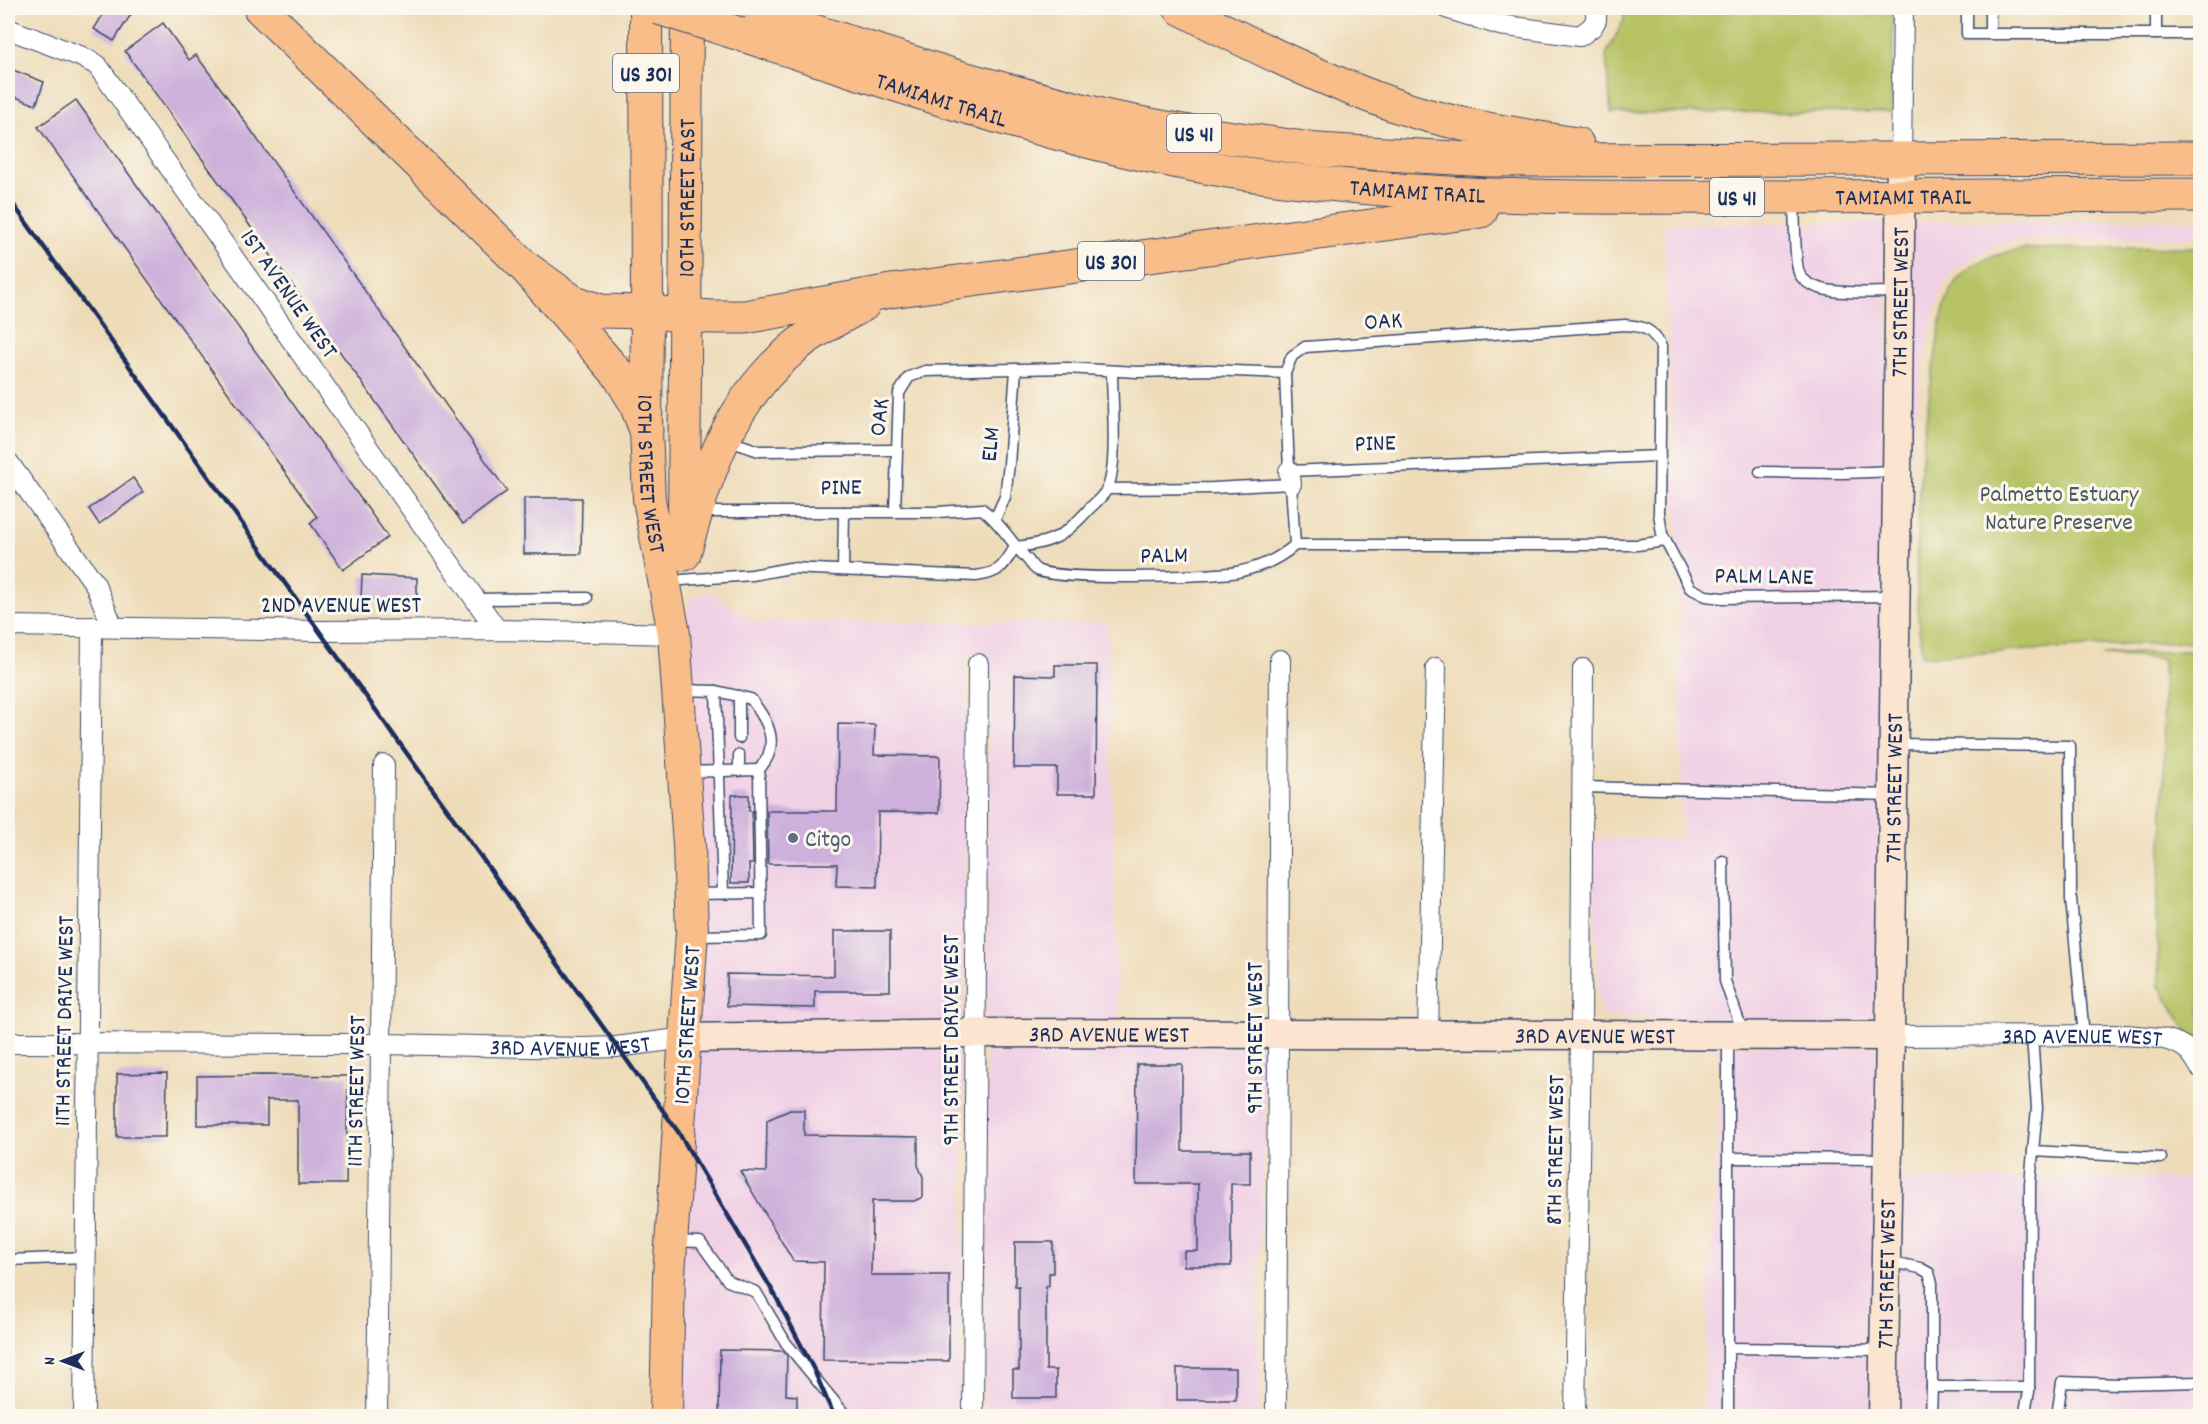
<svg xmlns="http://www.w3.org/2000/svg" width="2208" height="1424" font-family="Dekko,sans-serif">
<rect width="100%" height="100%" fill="#fbf7ec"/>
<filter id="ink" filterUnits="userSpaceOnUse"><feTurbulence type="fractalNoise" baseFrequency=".0167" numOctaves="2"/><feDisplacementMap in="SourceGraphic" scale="12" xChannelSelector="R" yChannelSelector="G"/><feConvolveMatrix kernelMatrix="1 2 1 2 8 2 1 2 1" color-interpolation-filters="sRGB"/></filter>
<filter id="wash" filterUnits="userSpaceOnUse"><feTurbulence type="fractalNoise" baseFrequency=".008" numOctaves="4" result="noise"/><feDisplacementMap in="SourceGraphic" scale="24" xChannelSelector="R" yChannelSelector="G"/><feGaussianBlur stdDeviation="1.35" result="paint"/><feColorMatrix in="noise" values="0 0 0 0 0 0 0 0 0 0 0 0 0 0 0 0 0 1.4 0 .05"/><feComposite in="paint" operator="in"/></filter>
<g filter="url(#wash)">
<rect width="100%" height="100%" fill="#eedcb9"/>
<!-- built -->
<g fill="#f0d0e5">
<polygon points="2200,220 2192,238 2026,240 2003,243 1979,253 1951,273 1941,290 1929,334 1915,417 1910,481 1911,222"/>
<polygon points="1888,222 1879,1026 1706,1021 1600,1015 1593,886 1594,839 1682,839 1679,597 1664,224"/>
<polygon points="712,592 752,622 1108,623 1118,1024 987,1023 989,654 967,654 964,1023 698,1027 685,634 691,596"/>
<polygon points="964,1043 961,1416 678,1416 681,1275 697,1047"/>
<polygon points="987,1043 1268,1045 1258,1292 1260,1414 984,1414"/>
<polygon points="1715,1046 1879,1046 1872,1416 1702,1416 1722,1064"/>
<polygon points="2200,1178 2200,1416 1895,1416 1899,1180"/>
</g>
<!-- green -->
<g fill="#b6c264" stroke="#687861" stroke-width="1.5">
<polygon points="1623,8 1893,8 1892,112 1611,113 1606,55 1624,20"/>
<path d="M2200,247V641L1922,656C1910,558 1919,455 1935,358C1938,336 1943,297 1957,280C1974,259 2002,252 2026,249Z"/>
<polygon points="2200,650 2200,1048 2193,1041 2159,986 2156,913 2162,845 2164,787 2163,659 2102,655"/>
</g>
<g id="blocks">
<!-- building -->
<g fill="#cdb1db">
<polygon points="107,8 135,8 114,41 94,29"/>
<polygon points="163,23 189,60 196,55 228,98 507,491 463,524 125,51"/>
<polygon points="8,68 44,82 36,105 8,94"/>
<polygon points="76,100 388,537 343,570 310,523 317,517 38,127"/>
<polygon points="133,478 143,492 99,524 89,509"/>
<polygon points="524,498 582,498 581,554 524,554"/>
<polygon points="362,575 417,578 417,602 361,599"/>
<polygon points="1055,665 1097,665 1096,794 1057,794 1057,768 1014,768 1015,675 1055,676"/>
<polygon points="838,724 875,725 874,755 940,756 939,813 878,812 877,887 836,886 837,864 768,864 767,811 837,811"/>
<polygon points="732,795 749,795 749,811 752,811 753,864 749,864 749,883 731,883"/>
<polygon points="834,931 890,931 890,991 815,991 815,1008 727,1006 727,974 834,976"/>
<polygon points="1137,1064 1182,1064 1182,1151 1250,1151 1250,1184 1231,1184 1231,1266 1184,1266 1184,1251 1198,1251 1198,1184 1136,1184"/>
<polygon points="167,1073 166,1137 117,1137 117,1074"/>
<polygon points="263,1075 348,1076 346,1184 298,1184 298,1100 267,1100 267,1125 197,1125 197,1076"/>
<polygon points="790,1110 804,1110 804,1135 918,1137 918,1165 923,1177 923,1197 914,1201 872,1201 871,1275 949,1275 949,1361 823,1360 824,1262 793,1261 740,1171 766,1172 767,1120"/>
<polygon points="1015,1242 1053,1242 1053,1273 1049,1273 1049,1286 1046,1286 1046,1370 1056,1370 1056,1398 1013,1398 1013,1370 1019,1370 1019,1286 1015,1286"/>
<polygon points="720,1350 783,1351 787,1356 786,1395 797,1396 797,1416 719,1416"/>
<rect x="1177" y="1368" width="59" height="32"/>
</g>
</g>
</g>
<g filter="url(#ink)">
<use href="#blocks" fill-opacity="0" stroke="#3b496c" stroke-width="1.5"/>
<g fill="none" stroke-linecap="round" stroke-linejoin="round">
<defs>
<g id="lane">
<polyline points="1967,8 1967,34 2200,34"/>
<polyline points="1990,8 1990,34"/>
<polyline points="2156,34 2156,8"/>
<path d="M1794,200C1795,214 1794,265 1800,275C1815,299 1872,291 1898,292"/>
<polyline points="726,440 759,451 896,450"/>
<path d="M1660,456L1289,471L1285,373L1292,356L1305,347L1625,325C1643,326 1653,329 1661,347L1659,513L1662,534L1690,588L1706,596L1722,598L1894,596"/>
<polyline points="1760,472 1843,473 1896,471"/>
<polyline points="1108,489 1213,488 1291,484 1295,545"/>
<polyline points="895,511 899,393 909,377 925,371 1066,368 1137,372 1208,370 1285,373"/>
<path d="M702,512H938L982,509C1001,523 1012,544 1028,560C1030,563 1034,568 1037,570C1056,581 1211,577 1237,572C1258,568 1279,559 1295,545H1637L1665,541"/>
<polyline points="995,519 1005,497 1009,464 1016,370"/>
<path d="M1015,547C1053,543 1064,537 1090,508C1096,502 1105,495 1108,487C1118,463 1112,400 1112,372"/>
<polyline points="843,570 844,512"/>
<path d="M682,580L752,575L790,568L976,576C1000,573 1003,567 1015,547"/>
<polyline points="475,599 587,598"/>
<polyline points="681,690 716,691 723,893"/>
<path d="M716,691L751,699C762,714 776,733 769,753C768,759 762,765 759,770"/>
<polyline points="739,696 739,738"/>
<polyline points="1893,744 2070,746 2071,899 2084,1036"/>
<polyline points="739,755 739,771"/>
<polyline points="685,772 759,770 761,935 695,936"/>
<polyline points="1582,787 1892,795"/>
<polyline points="1723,861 1725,981 1743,1033"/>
<polyline points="694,894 761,893"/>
<polyline points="2033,1151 2161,1158"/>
<polyline points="1729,1158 1888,1159"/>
<polyline points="675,1241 700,1242 728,1281 756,1292 786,1343 846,1416"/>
<polyline points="8,1260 86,1257"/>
<polyline points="1887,1261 1920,1268 1929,1273 1932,1283 1932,1387 2029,1387"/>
<polyline points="1729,1348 1882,1350"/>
<polyline points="1728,1416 1728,1036"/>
<polyline points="1931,1416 1932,1387"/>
<polyline points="2024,1416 2029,1392 2030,1184 2037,1108 2032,1036"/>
<polyline points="2057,1416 2062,1382 2119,1384 2200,1382"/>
</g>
<g id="street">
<polyline points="1446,8 1500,25 1580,36 1592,27 1596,20 1596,8"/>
<polyline points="8,29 80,56 97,65 497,630"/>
<polyline points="1901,158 1903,8"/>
<polyline points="8,462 95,584 113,627"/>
<polyline points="1289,471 1291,484"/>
<polyline points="8,626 319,631 497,630 674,634"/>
<polyline points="1428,1034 1436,668"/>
<path id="s1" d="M1890,1036L2127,1035C2146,1037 2173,1036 2189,1051C2193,1055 2197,1062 2200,1067"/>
<path id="s2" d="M8,1043L381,1044L583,1048L616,1047L686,1038"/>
<polyline points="84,1416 92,627"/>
<polyline points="377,1416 384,765"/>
<polyline points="973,1416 978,664"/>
<polyline points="1276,1416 1280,660"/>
<polyline points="1575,1416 1581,1036 1583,669"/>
</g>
<g id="secondary">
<path id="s3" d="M686,1038L975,1033L1890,1036"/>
<path id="s4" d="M1883,1416L1890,1036L1901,158"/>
</g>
<g id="primary">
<path id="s5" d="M646,8L647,312L646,430L649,499L674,634L689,845L692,932L669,1275L666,1416"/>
<path id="s6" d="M684,538L687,8"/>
</g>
<g id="highway">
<polyline points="260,8 526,268 618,374 635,402 646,430"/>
<polyline points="742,8 955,76 1108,117 1177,130 1318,150 1488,160 2200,158"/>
<path d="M1180,8C1250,44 1322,80 1397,106C1455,126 1517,134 1577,144"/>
<path id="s7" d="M740,34C903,87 1065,145 1234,172C1407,199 1580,198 1754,197C1903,196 2052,195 2200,195"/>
<polyline points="526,268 572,301 601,311 647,312 711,317 745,317 891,291 1481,211"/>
<path d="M684,554C707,472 728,402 796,346C816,329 840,318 863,305"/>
</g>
</defs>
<!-- lane casing -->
<use href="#lane" stroke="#3b496c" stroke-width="13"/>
<!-- street casing -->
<use href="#street" stroke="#3b496c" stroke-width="22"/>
<!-- secondary casing -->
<use href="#secondary" stroke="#3b496c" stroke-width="31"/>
<!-- primary casing -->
<use href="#primary" stroke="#3b496c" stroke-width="34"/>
<!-- highway casing -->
<use href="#highway" stroke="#3b496c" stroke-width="35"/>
<!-- lane -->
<use href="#lane" stroke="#fff" stroke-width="10"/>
<!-- street -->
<use href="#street" stroke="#fff" stroke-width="20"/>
<!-- secondary -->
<use href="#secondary" stroke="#fce5d0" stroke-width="28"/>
<!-- primary -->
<use href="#primary" stroke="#f8bd89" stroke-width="32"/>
<!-- highway -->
<use href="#highway" stroke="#f8bd89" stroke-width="33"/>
<!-- rail -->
<polyline stroke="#1b2f5e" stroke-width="4.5" points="8,197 679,1133 775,1295 814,1370 834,1416"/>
<defs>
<polyline id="highway-bridge" points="659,8 740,34"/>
</defs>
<!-- highway-bridge casing -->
<use href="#highway-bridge" stroke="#3b496c" stroke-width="35" stroke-linecap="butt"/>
<!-- highway-bridge -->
<use href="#highway-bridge" stroke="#f8bd89" stroke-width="33"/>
</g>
</g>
<!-- markers -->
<circle fill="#5c6f8a" stroke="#fbf7ec" stroke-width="2" cx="793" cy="838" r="6"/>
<g text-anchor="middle" stroke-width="6" stroke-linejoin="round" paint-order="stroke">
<!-- shield labels -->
<g fill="#fbf7ec" stroke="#5e6b89" stroke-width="1.5">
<rect x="613" y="54" width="66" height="38" rx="4.5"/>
<rect x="1167" y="114" width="54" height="38" rx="4.5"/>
<rect x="1710" y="178" width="54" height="38" rx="4.5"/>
<rect x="1078" y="242" width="66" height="38" rx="4.5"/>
</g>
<g font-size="22" font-weight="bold" fill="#1b2f5e">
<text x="646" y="81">US 301</text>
<text x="1194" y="141">US 41</text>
<text x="1737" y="205">US 41</text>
<text x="1111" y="269">US 301</text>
</g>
<!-- street labels -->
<g font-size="24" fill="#1b2f5e" stroke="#fbf7ec">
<text dy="8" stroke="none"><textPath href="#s7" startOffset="212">TAMIAMI TRAIL</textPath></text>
<text dy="8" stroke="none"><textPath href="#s7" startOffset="698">TAMIAMI TRAIL</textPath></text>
<text dy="8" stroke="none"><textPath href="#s7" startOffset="1184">TAMIAMI TRAIL</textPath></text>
<text dy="8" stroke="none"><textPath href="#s6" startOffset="340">10TH STREET EAST</textPath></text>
<text transform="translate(290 293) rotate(55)" y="8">1ST AVENUE WEST</text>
<text dy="8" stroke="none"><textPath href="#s4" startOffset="1114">7TH STREET WEST</textPath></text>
<text transform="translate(1383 320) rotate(-4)" y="8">OAK</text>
<text transform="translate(878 417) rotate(-84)" y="8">OAK</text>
<text transform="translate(1375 442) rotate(-2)" y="8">PINE</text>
<text transform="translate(989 444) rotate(-85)" y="8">ELM</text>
<text dy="8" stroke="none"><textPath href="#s5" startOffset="466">10TH STREET WEST</textPath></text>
<text transform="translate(841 486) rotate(-1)" y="8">PINE</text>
<text transform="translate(1164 554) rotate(-1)" y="8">PALM</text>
<text transform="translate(1764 575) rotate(1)" y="8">PALM LANE</text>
<text x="341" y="612">2ND AVENUE WEST</text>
<text dy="8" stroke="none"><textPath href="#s4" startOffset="628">7TH STREET WEST</textPath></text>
<text transform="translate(63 1021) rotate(-89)" y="8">11TH STREET DRIVE WEST</text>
<text transform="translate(686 1025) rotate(-86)" y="8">10TH STREET WEST</text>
<text dy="8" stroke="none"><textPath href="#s3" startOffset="423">3RD AVENUE WEST</textPath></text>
<text dy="8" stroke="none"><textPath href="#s3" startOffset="909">3RD AVENUE WEST</textPath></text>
<text transform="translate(1254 1038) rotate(-90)" y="8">9TH STREET WEST</text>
<text dy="8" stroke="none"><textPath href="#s1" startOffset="192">3RD AVENUE WEST</textPath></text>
<text transform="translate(950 1040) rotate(-90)" y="8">9TH STREET DRIVE WEST</text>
<text dy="8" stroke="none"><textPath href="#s2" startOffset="562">3RD AVENUE WEST</textPath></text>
<text transform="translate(355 1091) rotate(-89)" y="8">11TH STREET WEST</text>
<text transform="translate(1554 1150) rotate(-89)" y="8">8TH STREET WEST</text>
<text dy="8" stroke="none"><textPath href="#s4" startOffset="142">7TH STREET WEST</textPath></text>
</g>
<!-- park labels -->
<g font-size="24" fill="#4a5b60" stroke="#fbf7ec">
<text x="2059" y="501">Palmetto Estuary<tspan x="2059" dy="28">Nature Preserve</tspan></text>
</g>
<!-- service labels -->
<g font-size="24" fill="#4e5e75" stroke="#fbf7ec" text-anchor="start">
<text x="805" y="846">Citgo</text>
</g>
</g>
<!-- margin -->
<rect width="2208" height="1424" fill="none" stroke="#fbf7ec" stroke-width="30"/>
<!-- north arrow -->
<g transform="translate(63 1361) rotate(270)" stroke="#fbf7ec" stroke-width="4.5" paint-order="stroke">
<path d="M0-4.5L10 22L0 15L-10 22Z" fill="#1b2f5e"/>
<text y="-9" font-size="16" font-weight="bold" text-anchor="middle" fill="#1b2f5e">N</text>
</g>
</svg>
